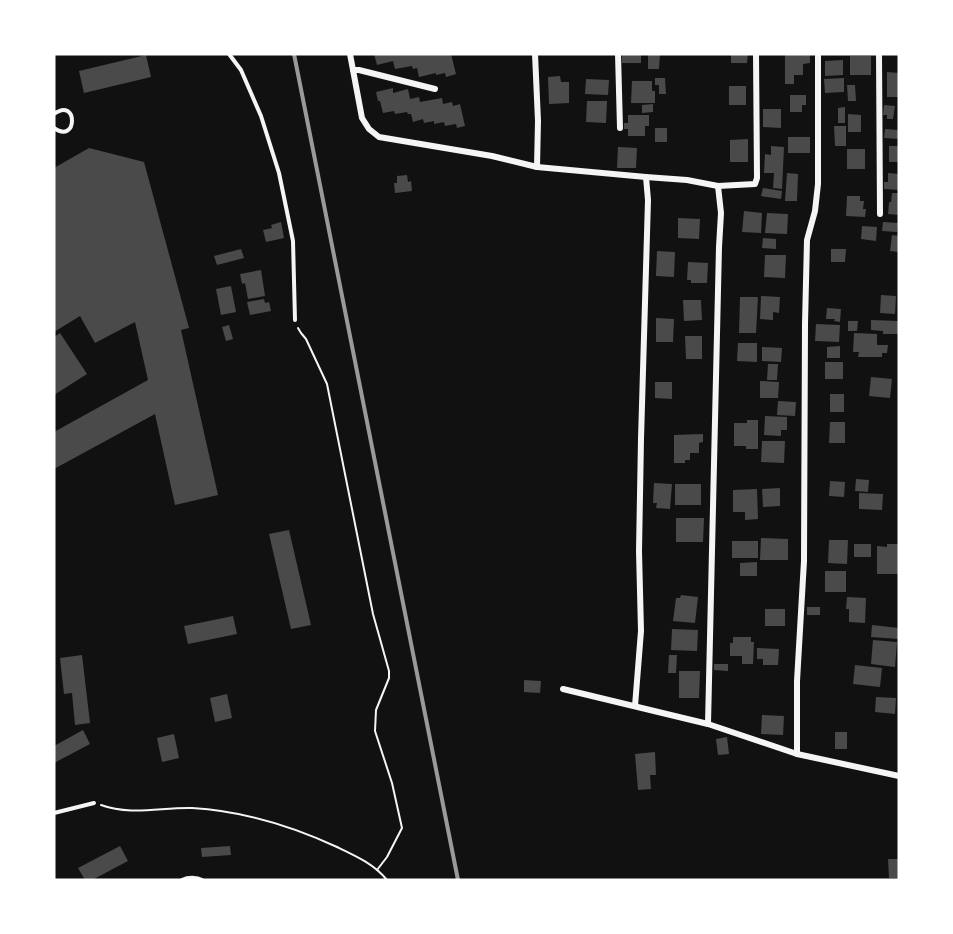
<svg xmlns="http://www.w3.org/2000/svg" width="953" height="934" font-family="Roboto,sans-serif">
<rect width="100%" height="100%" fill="#111"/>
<!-- building -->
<g fill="#4a4a4a">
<polygon points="374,54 451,54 456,74 446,77 445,73 436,75 436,73 419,77 417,68 413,69 412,66 395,69 393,61 377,65"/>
<rect x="622" y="54" width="19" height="9"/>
<polygon points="648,54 660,54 659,69 648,69"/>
<polygon points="731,54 748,54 747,63 731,63"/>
<polygon points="785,54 810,54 810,63 803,64 803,75 794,75 794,84 785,84"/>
<polygon points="146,55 151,77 84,93 79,71"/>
<rect x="850" y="56" width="21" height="19"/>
<polygon points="843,60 843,75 825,76 825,61"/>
<polygon points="887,72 899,73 899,97 887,97"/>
<polygon points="560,76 561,82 569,82 569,103 549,104 548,77"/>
<polygon points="655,78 665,78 666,94 659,94 659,85 655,85"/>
<polygon points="844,78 844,92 825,93 824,79"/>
<polygon points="586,79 609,80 608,95 585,94"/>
<polygon points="632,81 652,81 652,91 655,91 655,103 631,103"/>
<polygon points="847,85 855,85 856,101 848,101"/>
<rect x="729" y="86" width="17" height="19"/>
<polygon points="393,88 393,93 408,89 410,99 419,97 420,102 442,98 443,104 452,102 453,106 460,104 465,126 457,128 456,124 445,126 444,122 434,124 434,121 424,123 423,119 413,122 411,114 408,114 407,112 395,114 394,111 383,113 380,101 378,101 376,92"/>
<polygon points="790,95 806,95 806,105 802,105 802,112 790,112"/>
<polygon points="587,101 607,101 606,123 586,122"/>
<polygon points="653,104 653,112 642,113 642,105"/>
<polygon points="884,105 895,106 893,119 887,119 887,115 883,115"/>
<polygon points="845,107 845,123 838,123 838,108"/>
<polygon points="763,109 781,109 781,128 763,127"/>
<polygon points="848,114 861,115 861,132 848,132"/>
<polygon points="628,115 649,115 649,126 645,126 645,136 628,136 628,129 624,129 624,123 628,123"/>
<polygon points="834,126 846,126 846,146 835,146"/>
<rect x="655" y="128" width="12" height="14"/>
<polygon points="885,129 899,130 899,139 884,138"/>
<rect x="788" y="137" width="22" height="16"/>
<polygon points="748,139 748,162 730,162 730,140"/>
<polygon points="771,146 784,147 782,189 773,188 774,173 764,173 765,154 771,155"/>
<rect x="889" y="146" width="10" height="16"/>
<polygon points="618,147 637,148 636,168 617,168"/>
<polygon points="89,148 144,162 189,328 181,330 218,495 175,505 155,414 54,469 54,432 148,380 135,322 95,343 80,316 54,332 54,168"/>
<rect x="847" y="149" width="18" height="20"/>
<polygon points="787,173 798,174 797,201 785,201"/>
<polygon points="888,173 899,174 899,190 884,189 884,182 888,182"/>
<polygon points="407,175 408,182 411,181 412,191 395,193 394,183 397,183 397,176"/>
<polygon points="763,188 782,191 781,199 761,196"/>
<polygon points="892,193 899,193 899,215 888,214 889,202 891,202"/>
<polygon points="847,196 860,196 860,201 864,201 863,209 866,209 865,217 846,216"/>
<polygon points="744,211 762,213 761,233 742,232"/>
<polygon points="767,213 788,214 787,234 765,233"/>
<polygon points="678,218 700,219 699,239 678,238"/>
<polygon points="281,222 284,238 266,242 263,230 272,228 271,225"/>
<polygon points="883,222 898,223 897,232 882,231"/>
<polygon points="862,226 877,227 876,241 861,239"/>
<polygon points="892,235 899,236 899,252 890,251"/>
<polygon points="763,238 776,239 776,249 762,248"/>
<polygon points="241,249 244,258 217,265 214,256"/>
<polygon points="831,249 846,249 845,262 831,262"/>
<polygon points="657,251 675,252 674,277 656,276"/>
<polygon points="765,255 786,255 785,278 764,277"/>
<polygon points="688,262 708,263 707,283 691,283 691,280 687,280"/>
<polygon points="261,270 265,296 248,299 245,283 242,284 240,274"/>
<polygon points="231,286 236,312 221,315 216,289"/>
<polygon points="881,295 896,296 895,314 880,313"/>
<polygon points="761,296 780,297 779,313 773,312 773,320 760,319"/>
<polygon points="740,297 758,297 756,333 739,333"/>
<polygon points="264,299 265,303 269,302 271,311 250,315 247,302"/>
<polygon points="683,300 701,300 702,320 684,321"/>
<polygon points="827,308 841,309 840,322 834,321 835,319 826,319"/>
<polygon points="656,318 674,319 673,342 656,342"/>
<polygon points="871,320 899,321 899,334 883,334 883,331 871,330"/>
<polygon points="848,321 858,321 857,331 848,331"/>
<polygon points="816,324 840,325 839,342 815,341"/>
<polygon points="229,325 233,339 226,341 222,327"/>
<polygon points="60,333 87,374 54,395 54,337"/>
<polygon points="854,333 877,334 877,345 888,345 887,353 882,353 882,357 858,357 859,352 853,352"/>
<polygon points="685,336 702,336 702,359 686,359"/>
<polygon points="738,343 757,343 757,362 737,361"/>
<polygon points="840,346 840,358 827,358 827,347"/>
<polygon points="762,347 782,348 781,362 762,361"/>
<rect x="825" y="362" width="18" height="17"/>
<polygon points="768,364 778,364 777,380 767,380"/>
<polygon points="871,377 892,379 890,398 869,396"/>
<polygon points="760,381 779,382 778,398 760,398"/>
<polygon points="655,382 672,382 672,399 655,398"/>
<rect x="830" y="394" width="14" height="18"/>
<polygon points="778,401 796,402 795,416 777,415"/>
<polygon points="765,416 787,417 787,430 781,430 781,436 764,435"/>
<polygon points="747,420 758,420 758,449 746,449 746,446 734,446 734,423 747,423"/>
<polygon points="830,422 845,422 845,443 829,443"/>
<polygon points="703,434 703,442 699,443 699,453 690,453 690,460 685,460 685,463 674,463 674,435"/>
<polygon points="762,441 785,441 784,463 761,462"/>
<polygon points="856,479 869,480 868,492 855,491"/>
<polygon points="830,481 845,482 844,497 829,496"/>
<polygon points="654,483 672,484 670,509 656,508 657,503 653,503"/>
<rect x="675" y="484" width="26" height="21"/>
<polygon points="780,488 780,506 763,507 762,489"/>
<polygon points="757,489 758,519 745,520 745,512 733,512 733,490"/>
<polygon points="859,493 883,494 882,510 859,509"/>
<polygon points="676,518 704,518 703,542 676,542"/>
<polygon points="289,530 311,625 291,629 269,534"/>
<polygon points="761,538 788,539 788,560 760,560"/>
<polygon points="829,540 848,540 847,564 828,563"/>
<rect x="732" y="541" width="26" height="17"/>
<rect x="854" y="544" width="17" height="13"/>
<polygon points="887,544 899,544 899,574 877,574 877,546 887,547"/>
<polygon points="757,562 757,576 740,576 740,563"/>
<rect x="825" y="571" width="21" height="21"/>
<polygon points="681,595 698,597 695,623 673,621 676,598 680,598"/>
<polygon points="847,597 866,598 865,623 849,622 849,609 846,609"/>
<rect x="807" y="607" width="13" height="8"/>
<rect x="765" y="609" width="20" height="17"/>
<polygon points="233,616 237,634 188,644 184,626"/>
<polygon points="872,625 899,628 899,639 871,637"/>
<polygon points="672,629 698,630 697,651 671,650"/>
<polygon points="733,637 751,637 751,642 754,642 753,664 742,664 742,656 730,656 730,643 733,643"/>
<polygon points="873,640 897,642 895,667 871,664"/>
<polygon points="757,648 779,649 778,665 763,665 763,659 757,659"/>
<polygon points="82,655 90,723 75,725 72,693 64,694 60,658"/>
<polygon points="669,655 677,655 676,673 668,673"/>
<polygon points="714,664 728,664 728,671 714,670"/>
<polygon points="855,665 882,668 880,687 853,684"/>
<polygon points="679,671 700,671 699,698 679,698"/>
<polygon points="524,680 541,681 540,693 524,692"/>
<polygon points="227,694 232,718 215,722 210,698"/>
<polygon points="876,697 896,698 895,714 875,712"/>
<polygon points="762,715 784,716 783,735 761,734"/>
<polygon points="83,730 90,744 54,763 54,746"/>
<rect x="835" y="732" width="12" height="17"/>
<polygon points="174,734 179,758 162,762 157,738"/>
<polygon points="727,737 729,754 718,755 716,739"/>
<polygon points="655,752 656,775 650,775 651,789 638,790 635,754"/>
<polygon points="120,846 128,861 92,880 85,880 78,868"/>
<polygon points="230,846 231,855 202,857 201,848"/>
<polygon points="888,859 899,859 899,878 889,878"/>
</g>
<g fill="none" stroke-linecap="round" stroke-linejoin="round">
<!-- path -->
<g stroke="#f5f5f5" stroke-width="2">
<polyline points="298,328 301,333 306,339 327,384 373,614 389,671 389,678 376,710 375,731 392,783 402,828 387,857 377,870"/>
<path d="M101,805C131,816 162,807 192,808C243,811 292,826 337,847C356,856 374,864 387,880"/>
</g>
<!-- service -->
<g stroke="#f5f5f5" stroke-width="4">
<polyline points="229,54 241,70 261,116 279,173 293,241 295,320"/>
<path d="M54,114C78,96 78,145 54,128"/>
<polyline points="54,813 94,803"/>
<path d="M182,880C188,877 197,877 202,880"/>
</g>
<!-- minor -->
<g stroke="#f5f5f5" stroke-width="6">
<polyline points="350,54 362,118 369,129 379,137 492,156 537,167 646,177 687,180 718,186 755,184 757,178 756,54"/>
<polyline points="535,54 538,121 537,167"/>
<polyline points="618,54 620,128"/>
<polyline points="879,54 880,214"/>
<polyline points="353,70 359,70 435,89"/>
<polyline points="563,689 708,724 797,754 899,776"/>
<polyline points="635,706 641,631 639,551 641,439 648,200 646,177"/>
<polyline points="708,724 719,247 721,213 718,186"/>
<polyline points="797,754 797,681 804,561 805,324 807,240 815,211 818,184 818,54"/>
</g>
<!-- rail -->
<polyline stroke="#9a9a9a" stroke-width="4" points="294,54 458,880"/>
</g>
<!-- border -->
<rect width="953" height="934" fill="none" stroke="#ffffff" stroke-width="111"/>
</svg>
